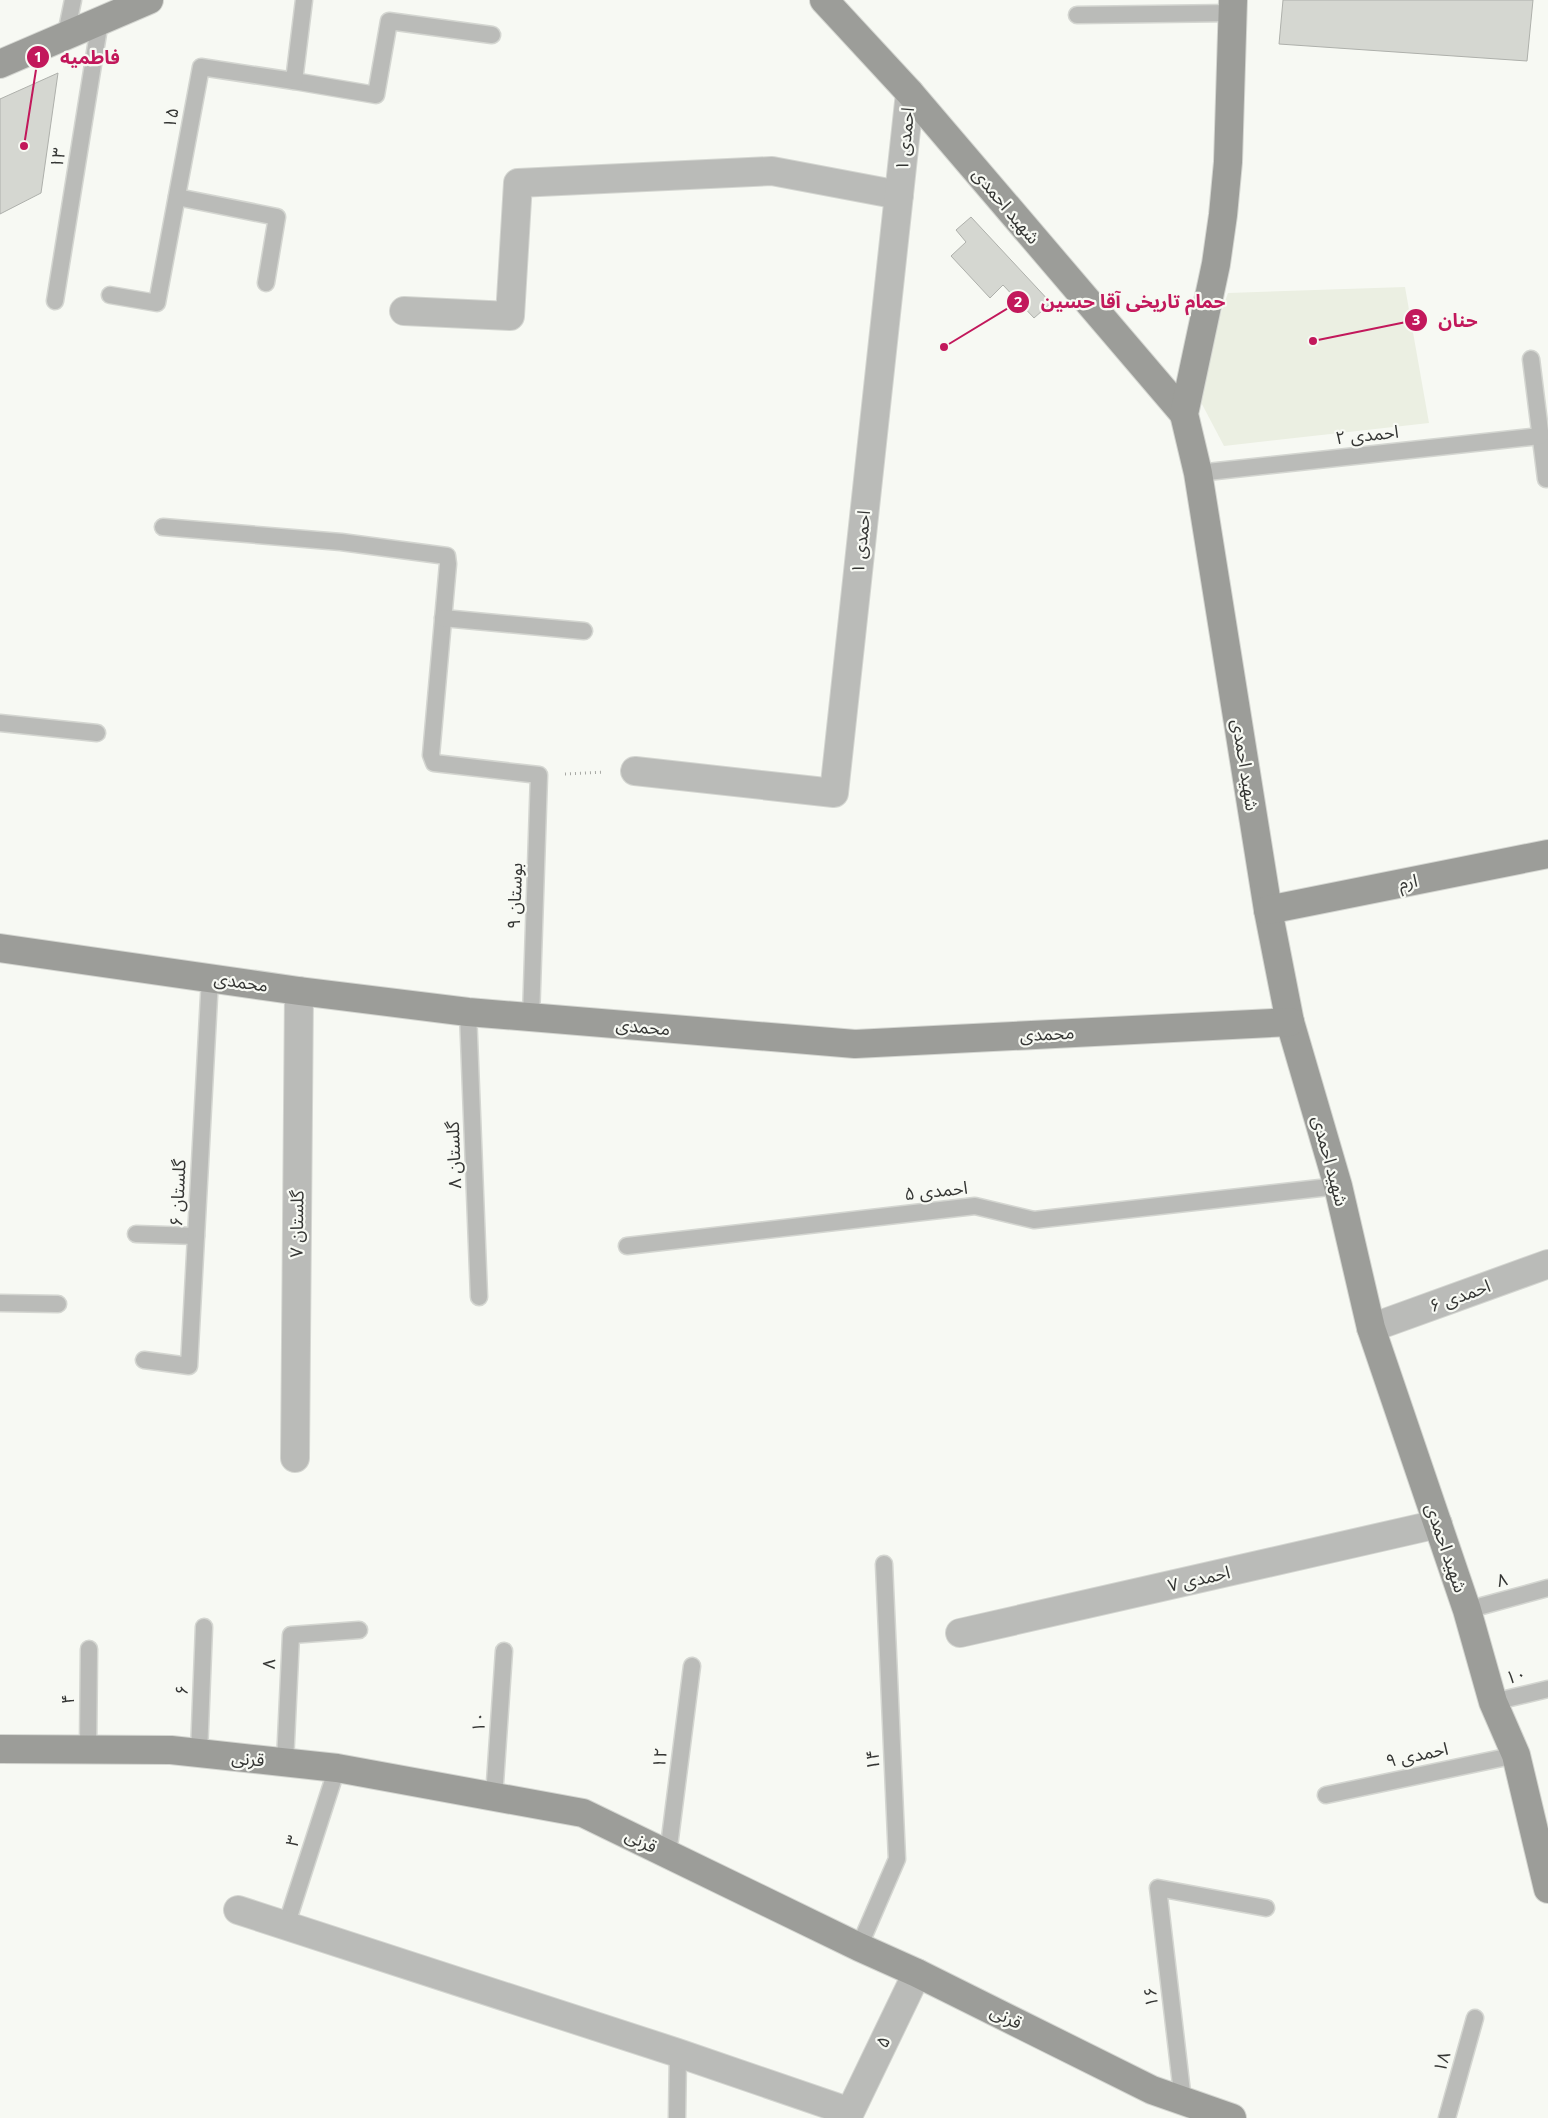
<svg xmlns="http://www.w3.org/2000/svg" width="1548" height="2118" font-family="'Open Sans','Noto Sans Arabic',sans-serif">
<rect width="100%" height="100%" fill="#f7f9f3"/>
<!-- built -->
<polygon fill="#ebefe2" points="1405,287 1429,423 1224,446 1194,389 1228,293"/>
<!-- building -->
<g fill="#d5d7d1" stroke="#aeb0ab">
<polygon points="1283,0 1533,0 1527,61 1279,44"/>
<polygon points="58,73 41,193 0,214 0,99"/>
<polygon points="971,217 1051,303 1034,318 1003,285 990,298 951,256 966,242 956,230"/>
</g>
<g fill="none" stroke-linecap="round" stroke-linejoin="round">
<defs>
<g id="lane">
<polyline points="1077,15 1232,13"/>
<polyline points="66,34 73,0"/>
<polyline points="294,81 376,95 389,21 492,35"/>
<polyline points="177,197 277,217 266,283"/>
<polyline points="110,295 157,303 201,67 294,81 304,0"/>
<polyline points="55,301 100,21"/>
<polyline points="1531,359 1546,479"/>
<polyline points="1198,473 1540,436"/>
<polyline points="163,527 341,542 447,556 448,564 431,755 434,763 539,775 531,1018"/>
<polyline points="443,618 584,631"/>
<polyline points="0,723 97,733"/>
<polyline points="468,1012 479,1297"/>
<polyline points="136,1234 196,1236"/>
<polyline points="627,1246 975,1206 1034,1220 1338,1186"/>
<polyline points="0,1303 58,1304"/>
<polyline points="144,1360 189,1366 210,978"/>
<polyline points="1467,1610 1548,1588"/>
<polyline points="1493,1702 1548,1689"/>
<polyline points="88,1749 89,1649"/>
<polyline points="199,1753 204,1627"/>
<polyline points="285,1762 291,1635 359,1630"/>
<polyline points="1326,1795 1516,1755"/>
<polyline points="494,1797 504,1651"/>
<polyline points="668,1854 692,1666"/>
<polyline points="286,1926 337,1768"/>
<polyline points="859,1947 897,1859 884,1564"/>
<polyline points="1183,2101 1158,1888 1266,1908"/>
<polyline points="677,2118 678,2053"/>
<polyline points="1447,2118 1475,2018"/>
</g>
<g id="street">
<polyline points="404,311 510,316 518,183 772,171 899,195"/>
<polyline points="635,771 834,793 910,93"/>
<polyline points="1371,1328 1548,1264"/>
<polyline points="295,1458 299,991"/>
<polyline points="960,1633 1438,1524"/>
<polyline points="238,1910 678,2053 850,2112 917,1973"/>
</g>
<g id="secondary">
<polyline points="824,0 910,93 1184,414"/>
<polyline points="1233,0 1228,162 1223,215 1216,264 1184,414 1198,473 1268,910 1290,1022 1338,1186 1371,1328 1467,1610 1493,1702 1516,1755 1548,1889"/>
<polyline points="0,64 149,0"/>
<polyline points="1268,910 1548,854"/>
<polyline points="0,948 299,991 468,1012 855,1044 1290,1022"/>
<polyline points="0,1749 171,1750 337,1768 583,1813 859,1947 917,1973 1152,2090 1232,2118"/>
</g>
</defs>
<!-- lane casing -->
<use href="#lane" stroke="#d4d6d1" stroke-width="19"/>
<!-- street casing -->
<use href="#street" stroke="#d4d6d1" stroke-width="30"/>
<!-- secondary casing -->
<use href="#secondary" stroke="#d4d6d1" stroke-width="30"/>
<!-- path -->
<polyline stroke="#a7a8a4" stroke-width="3" stroke-dasharray="1 4" stroke-linecap="butt" points="565,774 604,772"/>
<!-- lane -->
<use href="#lane" stroke="#babbb8" stroke-width="16"/>
<!-- street -->
<use href="#street" stroke="#babbb8" stroke-width="28"/>
<!-- secondary -->
<use href="#secondary" stroke="#9c9d99" stroke-width="28"/>
</g>
<g text-anchor="middle" stroke-width="4.5" stroke-linejoin="round" paint-order="stroke">
<!-- street labels -->
<g font-size="18" fill="#353634" stroke="#f7f9f3">
<text transform="translate(171 118) rotate(-80)" y="6">۱۵</text>
<text transform="translate(905 139) rotate(-84)" y="6">احمدی ۱</text>
<text transform="translate(58 158) rotate(-81)" y="6">۱۳</text>
<text transform="translate(1006 206) rotate(50)" y="6">شهید احمدی</text>
<text transform="translate(1367 435) rotate(-6)" y="6">احمدی ۲</text>
<text transform="translate(861 542) rotate(-84)" y="6">احمدی ۱</text>
<text transform="translate(1245 765) rotate(81)" y="6">شهید احمدی</text>
<text transform="translate(1408 882) rotate(-11)" y="6">ارم</text>
<text transform="translate(515 896) rotate(-88)" y="6">بوستان ۹</text>
<text transform="translate(241 982) rotate(8)" y="6">محمدی</text>
<text transform="translate(643 1027) rotate(5)" y="6">محمدی</text>
<text transform="translate(1047 1034) rotate(-3)" y="6">محمدی</text>
<text transform="translate(454 1155) rotate(-92)" y="6">گلستان ۸</text>
<text transform="translate(1330 1161) rotate(75)" y="6">شهید احمدی</text>
<text transform="translate(936 1191) rotate(-6)" y="6">احمدی ۵</text>
<text transform="translate(178 1193) rotate(-87)" y="6">گلستان ۶</text>
<text transform="translate(297 1224) rotate(-89)" y="6">گلستان ۷</text>
<text transform="translate(1460 1296) rotate(-20)" y="6">احمدی ۶</text>
<text transform="translate(1446 1548) rotate(71)" y="6">شهید احمدی</text>
<text transform="translate(1199 1579) rotate(-13)" y="6">احمدی ۷</text>
<text transform="translate(1502 1580) rotate(-15)" y="6">۸</text>
<text transform="translate(269 1664) rotate(-87)" y="6">۸</text>
<text transform="translate(1516 1676) rotate(-13)" y="6">۱۰</text>
<text transform="translate(182 1690) rotate(-88)" y="6">۶</text>
<text transform="translate(68 1699) rotate(-90)" y="6">۴</text>
<text transform="translate(479 1722) rotate(-86)" y="6">۱۰</text>
<text transform="translate(1417 1755) rotate(-12)" y="6">احمدی ۹</text>
<text transform="translate(660 1758) rotate(-83)" y="6">۱۲</text>
<text transform="translate(248 1759) rotate(6)" y="6">قرنی</text>
<text transform="translate(873 1760) rotate(-93)" y="6">۱۴</text>
<text transform="translate(293 1841) rotate(-72)" y="6">۳</text>
<text transform="translate(641 1841) rotate(26)" y="6">قرنی</text>
<text transform="translate(1151 1997) rotate(-97)" y="6">۱۶</text>
<text transform="translate(1006 2017) rotate(26)" y="6">قرنی</text>
<text transform="translate(883 2042) rotate(-64)" y="6">۵</text>
<text transform="translate(1442 2062) rotate(-74)" y="6">۱۸</text>
</g>
</g>
<!-- callouts -->
<path fill="none" stroke="#c2185b" stroke-width="2" d="M24 146L38 57M944 347L1018 302M1313 341L1416 320"/>
<g fill="#c2185b" stroke="#f7f9f3" stroke-width="2">
<circle cx="24" cy="146" r="5"/>
<circle cx="944" cy="347" r="5"/>
<circle cx="1313" cy="341" r="5"/>
<circle cx="38" cy="57" r="12"/>
<circle cx="1018" cy="302" r="12"/>
<circle cx="1416" cy="320" r="12"/>
</g>
<g font-size="15" text-anchor="middle" font-weight="bold" fill="#fff">
<text x="38" y="62">1</text>
<text x="1018" y="307">2</text>
<text x="1416" y="325">3</text>
</g>
<g font-size="19" text-anchor="middle" font-weight="bold" fill="#c2185b" stroke="#f7f9f3" stroke-width="4.5" stroke-linejoin="round" paint-order="stroke">
<text x="90" y="64">فاطمیه</text>
<text x="1133" y="308">حمام تاریخی آقا حسین</text>
<text x="1458" y="327">حنان</text>
</g>
</svg>
